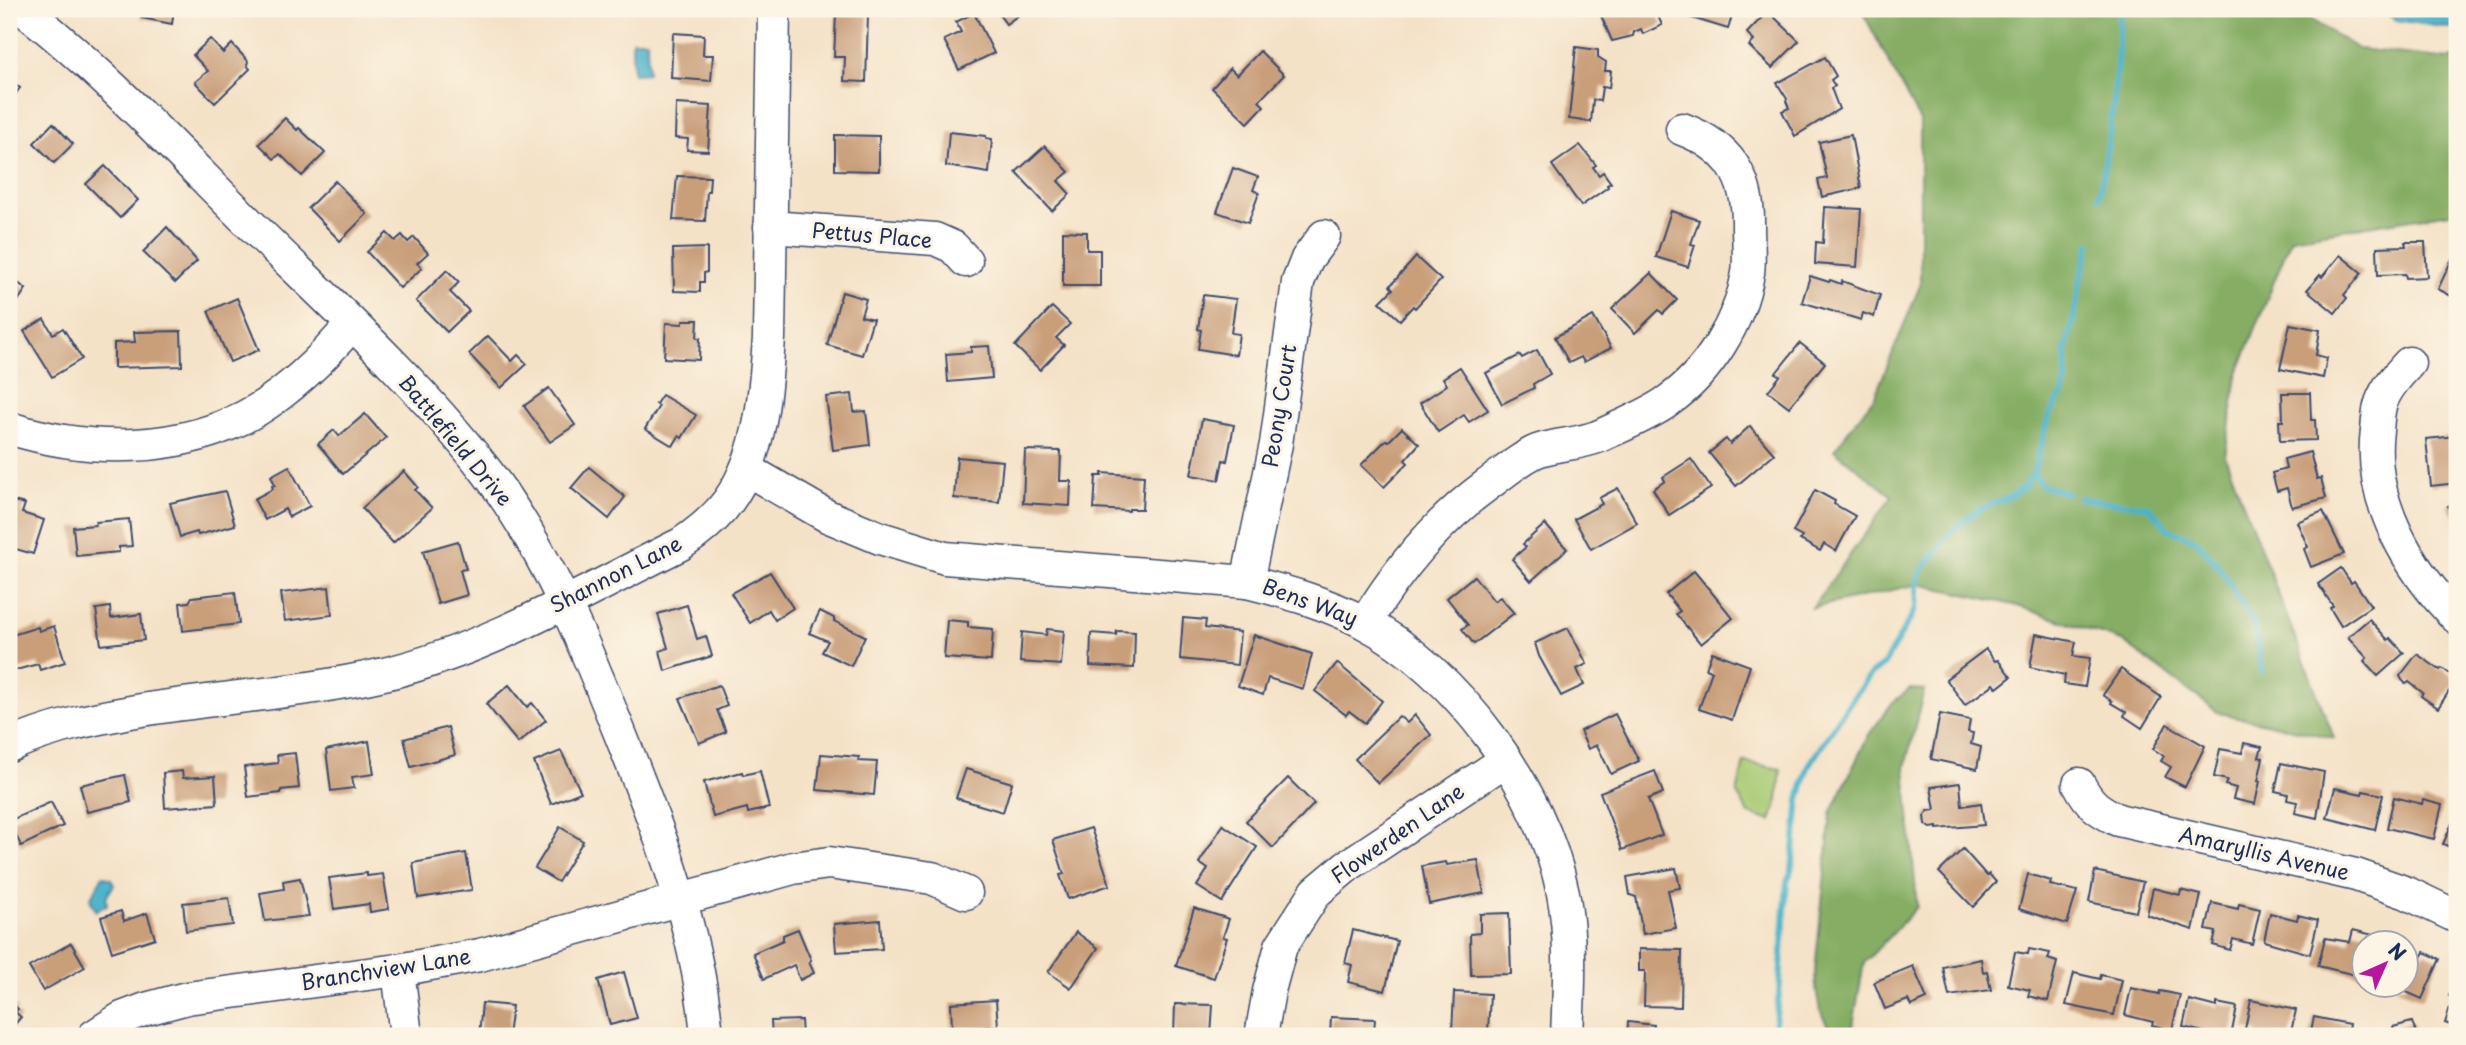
<svg xmlns="http://www.w3.org/2000/svg" width="2466" height="1045" font-family="'Playpen Sans',sans-serif">
<rect width="100%" height="100%" fill="#fcf5e5"/>
<filter id="ink" filterUnits="userSpaceOnUse"><feTurbulence type="fractalNoise" baseFrequency=".0143" numOctaves="2"/><feDisplacementMap in="SourceGraphic" scale="14" xChannelSelector="R" yChannelSelector="G"/><feConvolveMatrix kernelMatrix="1 2 1 2 8 2 1 2 1" color-interpolation-filters="sRGB"/></filter>
<filter id="wash" filterUnits="userSpaceOnUse"><feTurbulence type="fractalNoise" baseFrequency=".00686" numOctaves="4" result="noise"/><feDisplacementMap in="SourceGraphic" scale="28" xChannelSelector="R" yChannelSelector="G"/><feGaussianBlur stdDeviation="1.57" result="paint"/><feColorMatrix in="noise" values="0 0 0 0 0 0 0 0 0 0 0 0 0 0 0 0 0 1.4 0 .05"/><feComposite in="paint" operator="in"/></filter>
<g filter="url(#wash)">
<rect width="100%" height="100%" fill="#f4e2c7"/>
<!-- green -->
<polygon fill="#a7c972" stroke="#617c68" stroke-width="2" points="1744,762 1781,769 1778,800 1771,821 1749,814 1737,794"/>
<!-- forest -->
<g fill="#85ad64" stroke="#506e61" stroke-width="2">
<polygon points="1861,9 2298,9 2313,21 2358,49 2450,59 2457,57 2457,212 2291,238 2237,376 2225,456 2334,738 2219,713 2122,641 2014,605 1919,584 1812,608 1892,496 1834,450 1875,396 1920,286 1920,121"/>
<path d="M1910,689L1924,690L1905,767L1917,907L1864,963L1851,1036H1838C1818,1021 1816,995 1815,971L1831,813L1868,736L1893,702Z"/>
</g>
<!-- water -->
<g fill="#4bb3ca" stroke="#337194" stroke-width="2">
<polygon points="2378,9 2457,9 2457,29 2396,20"/>
<polygon points="632,40 647,40 648,73 633,74"/>
<polygon points="103,876 111,879 114,885 106,897 107,905 96,911 90,899"/>
</g>
<g fill="none" stroke-linecap="round" stroke-linejoin="round">
<!-- stream -->
<g stroke="#4bb3ca" stroke-width="6">
<path d="M2099,197C2111,135 2118,72 2120,9"/>
<polyline points="2033,474 2043,486 2067,493"/>
<path d="M2080,498C2103,503 2126,502 2149,507L2168,529L2197,541L2220,568L2255,626L2262,672"/>
<polyline points="1773,1036 1779,995 1787,881 1792,870 1799,799 1808,767 1850,702 1872,673 1884,664 1910,619 1916,607 1918,578 1923,569 1954,529 1980,509 2012,496 2024,487 2033,474 2049,416 2063,393 2066,382 2066,347 2073,322 2080,281 2090,244"/>
</g>
</g>
<g id="blocks">
<!-- building -->
<g fill="#c99f7a">
<polygon points="143,9 174,9 172,24 141,18"/>
<polygon points="995,9 1027,9 1006,24"/>
<polygon points="1604,9 1655,9 1662,25 1643,34 1641,29 1634,32 1633,36 1612,41 1599,11"/>
<polygon points="1686,9 1734,9 1728,29 1689,17 1690,13 1686,11"/>
<polygon points="1768,11 1799,41 1772,68 1749,46 1754,41 1747,33"/>
<polygon points="974,13 994,53 959,70 944,40 961,32 956,22"/>
<polygon points="836,14 868,15 866,82 844,81 845,57 834,57"/>
<polygon points="673,33 704,35 703,55 713,55 711,81 671,78"/>
<polygon points="210,39 223,53 232,44 248,61 247,65 250,69 215,103 195,82 208,71 193,55"/>
<polygon points="1576,47 1598,50 1598,57 1606,62 1605,71 1611,71 1609,88 1602,87 1600,101 1593,100 1591,122 1569,119"/>
<polygon points="1260,51 1284,75 1259,101 1264,106 1248,123 1212,88 1230,68 1237,75"/>
<polygon points="1825,57 1836,76 1831,80 1835,86 1831,88 1839,109 1795,136 1782,111 1789,108 1786,101 1787,99 1777,83"/>
<polygon points="9,79 20,88 9,102"/>
<polygon points="676,104 711,106 708,151 687,150 688,139 675,138"/>
<polygon points="285,118 297,130 299,128 325,153 302,176 280,154 274,159 259,144"/>
<polygon points="53,123 73,144 54,163 34,143"/>
<polygon points="949,132 986,136 986,138 992,139 989,173 946,166"/>
<polygon points="835,135 879,136 879,171 835,170"/>
<polygon points="1851,135 1861,188 1822,197 1818,180 1827,178 1819,142"/>
<polygon points="1580,145 1596,165 1593,167 1599,175 1603,172 1611,183 1607,185 1608,187 1581,206 1552,165"/>
<polygon points="1045,146 1069,172 1058,181 1070,194 1052,211 1016,172"/>
<polygon points="105,166 138,200 120,218 86,184"/>
<polygon points="1233,168 1258,177 1253,190 1259,193 1248,223 1217,212"/>
<polygon points="677,176 710,177 709,191 707,191 705,221 673,220"/>
<polygon points="335,181 367,214 340,241 308,208"/>
<polygon points="1825,207 1861,209 1857,267 1815,264 1816,242 1823,243"/>
<polygon points="1671,211 1699,220 1691,244 1695,245 1688,267 1656,257"/>
<polygon points="167,227 197,261 175,283 143,252"/>
<polygon points="1063,231 1087,232 1087,250 1100,250 1100,286 1063,286"/>
<polygon points="387,233 395,241 402,235 408,242 414,237 428,253 417,263 422,268 400,288 367,252"/>
<polygon points="2405,242 2425,242 2427,277 2406,278 2405,274 2378,275 2377,247 2406,246"/>
<polygon points="707,248 707,272 704,273 704,282 700,282 700,292 674,291 673,249"/>
<polygon points="2340,255 2362,273 2344,295 2347,298 2335,313 2307,290 2320,275 2322,277"/>
<polygon points="1416,257 1441,280 1415,308 1413,306 1400,320 1380,302 1393,289 1390,286"/>
<polygon points="2452,259 2457,261 2457,299 2438,289"/>
<polygon points="447,270 459,282 450,292 469,311 447,332 416,301"/>
<polygon points="1651,273 1677,300 1663,314 1659,310 1635,333 1612,309"/>
<polygon points="9,276 26,289 9,314"/>
<polygon points="1810,276 1829,282 1830,280 1841,284 1842,281 1880,295 1874,317 1863,313 1861,320 1802,302"/>
<polygon points="842,292 866,299 861,316 873,319 862,355 827,345"/>
<polygon points="1203,295 1236,299 1231,333 1239,334 1236,355 1198,349 1201,330 1198,329"/>
<polygon points="237,298 259,350 230,362 208,311"/>
<polygon points="1052,307 1070,324 1056,338 1064,345 1040,370 1015,346"/>
<polygon points="1593,316 1611,348 1584,362 1581,357 1569,363 1555,337"/>
<polygon points="44,319 53,334 63,328 82,359 52,377 24,331"/>
<polygon points="683,320 698,320 697,338 700,338 699,360 664,358 666,323 683,324"/>
<polygon points="2290,324 2320,330 2316,355 2327,358 2323,378 2280,369"/>
<polygon points="181,331 182,366 114,368 114,343 135,342 134,332"/>
<polygon points="488,336 512,361 518,355 527,364 501,388 469,354"/>
<polygon points="1800,343 1825,363 1789,407 1768,391 1780,376 1776,373"/>
<polygon points="989,346 992,378 948,382 946,354 971,352 971,347"/>
<polygon points="1537,350 1550,374 1533,384 1534,388 1502,404 1486,373 1520,355 1522,358"/>
<polygon points="1460,367 1488,410 1469,422 1464,415 1438,432 1420,403 1447,385 1443,378"/>
<polygon points="549,388 575,425 550,442 524,406"/>
<polygon points="2282,393 2310,393 2311,420 2315,420 2316,440 2280,441 2279,421 2283,421"/>
<polygon points="852,394 854,412 866,411 870,445 833,450 826,397"/>
<polygon points="662,395 696,415 682,438 679,436 673,446 645,429 659,406 656,404"/>
<polygon points="365,414 386,438 343,474 318,444 334,430 339,436"/>
<polygon points="1202,419 1234,425 1227,461 1223,460 1219,480 1191,475"/>
<polygon points="1750,426 1774,454 1736,486 1709,453 1726,439 1730,444"/>
<polygon points="1402,428 1419,444 1405,460 1408,463 1384,487 1361,465 1386,440 1389,441"/>
<polygon points="2457,436 2457,483 2431,486 2426,439"/>
<polygon points="1025,450 1061,451 1060,481 1071,481 1070,506 1023,503"/>
<polygon points="2310,452 2317,479 2321,478 2326,498 2292,507 2287,488 2277,491 2272,473 2286,469 2284,459"/>
<polygon points="957,457 1003,461 999,502 954,498"/>
<polygon points="1691,459 1711,488 1669,515 1653,489 1665,481 1663,477"/>
<polygon points="289,466 310,506 289,517 285,509 265,520 254,499 273,489 272,486 275,485 271,476"/>
<polygon points="589,467 625,497 609,519 571,488"/>
<polygon points="404,471 418,487 415,490 432,508 393,543 362,508"/>
<polygon points="1102,473 1144,476 1142,509 1129,509 1129,511 1094,509 1096,476 1102,476"/>
<polygon points="1618,488 1637,523 1591,549 1574,519 1602,504 1599,498"/>
<polygon points="1815,490 1835,501 1834,504 1855,516 1836,551 1824,544 1820,551 1800,540 1802,537 1793,532"/>
<polygon points="225,491 235,525 198,535 197,532 180,537 170,503"/>
<polygon points="9,500 25,504 22,513 44,520 33,554 9,547"/>
<polygon points="2457,501 2457,520 2448,506"/>
<polygon points="2323,511 2344,554 2311,567 2304,549 2308,547 2297,522"/>
<polygon points="129,519 132,546 119,547 119,552 76,556 73,527 95,525 96,522"/>
<polygon points="1545,524 1567,549 1531,581 1512,559 1526,547 1523,544"/>
<polygon points="458,541 466,569 460,570 467,595 438,604 423,551"/>
<polygon points="2341,568 2351,583 2354,581 2371,606 2341,626 2330,608 2333,606 2318,584"/>
<polygon points="1694,571 1733,618 1701,644 1676,614 1680,611 1666,594"/>
<polygon points="770,572 793,608 775,620 769,610 750,623 731,593"/>
<polygon points="1474,576 1494,601 1500,597 1514,613 1474,644 1462,629 1468,625 1447,598"/>
<polygon points="329,587 332,615 285,621 281,593"/>
<polygon points="235,592 239,624 183,631 180,603 189,602 192,597"/>
<polygon points="687,605 697,639 706,636 712,656 665,671 660,651 668,648 658,614"/>
<polygon points="110,607 111,618 141,614 144,640 101,645 96,609"/>
<polygon points="820,611 834,618 834,621 865,636 851,666 822,652 828,641 809,633"/>
<polygon points="1183,618 1206,620 1205,628 1240,632 1237,665 1180,659"/>
<polygon points="2369,619 2388,640 2390,638 2404,653 2378,676 2364,661 2367,658 2348,637"/>
<polygon points="947,620 968,622 968,627 993,629 991,661 944,658"/>
<polygon points="54,626 65,662 40,670 38,664 9,672 9,636 38,627 39,631"/>
<polygon points="1568,628 1587,664 1577,669 1584,685 1561,696 1539,656 1535,643"/>
<polygon points="1047,629 1064,631 1061,665 1020,662 1022,632 1046,635"/>
<polygon points="1117,631 1135,632 1134,668 1090,666 1091,633 1116,635"/>
<polygon points="2036,634 2076,642 2073,656 2090,658 2085,687 2064,684 2065,675 2030,667"/>
<polygon points="1254,635 1312,654 1303,689 1268,678 1263,695 1238,686"/>
<polygon points="1986,649 1995,661 1998,660 2011,677 1997,688 1994,684 1965,705 1946,679"/>
<polygon points="1712,652 1750,666 1732,720 1699,709 1712,671 1706,669"/>
<polygon points="2417,654 2440,670 2442,668 2457,679 2438,708 2421,696 2423,693 2409,682 2406,684 2402,680 2400,676"/>
<polygon points="1337,663 1382,701 1365,723 1349,711 1346,715 1315,691"/>
<polygon points="2121,669 2161,697 2142,728 2124,716 2126,712 2111,703 2112,701 2103,695"/>
<polygon points="509,685 527,707 532,703 546,720 518,743 486,704"/>
<polygon points="719,685 727,706 717,710 726,732 699,743 680,698"/>
<polygon points="1615,714 1639,761 1611,774 1597,745 1588,749 1580,731"/>
<polygon points="1940,714 1970,720 1968,732 1973,733 1971,744 1981,747 1977,769 1931,759"/>
<polygon points="1415,715 1431,735 1378,783 1355,759 1399,716 1407,723"/>
<polygon points="2167,724 2205,746 2185,787 2165,777 2171,767 2161,761 2164,756 2153,749"/>
<polygon points="448,727 455,755 411,767 404,739"/>
<polygon points="369,741 374,774 352,777 354,788 331,791 326,750"/>
<polygon points="2244,743 2262,747 2259,757 2263,758 2258,781 2260,781 2255,804 2233,799 2236,788 2225,785 2227,780 2214,777 2220,749 2242,753"/>
<polygon points="561,751 581,792 551,804 534,762"/>
<polygon points="295,753 299,788 281,790 281,793 248,797 244,767 278,763 277,755"/>
<polygon points="821,754 859,757 858,761 877,762 874,795 817,790"/>
<polygon points="2281,763 2324,772 2317,818 2295,813 2297,802 2287,800 2288,794 2275,791"/>
<polygon points="966,769 1012,783 1003,812 956,798"/>
<polygon points="182,771 183,778 215,776 217,804 165,808 163,773"/>
<polygon points="760,771 769,808 748,813 747,808 713,817 704,782 742,772 743,775"/>
<polygon points="1655,771 1663,793 1648,799 1662,835 1622,850 1600,792"/>
<polygon points="125,775 131,802 87,812 80,785"/>
<polygon points="1288,778 1314,804 1273,848 1246,821"/>
<polygon points="1960,783 1962,806 1981,803 1984,825 1937,829 1937,827 1931,828 1925,824 1924,816 1928,811 1935,810 1931,787"/>
<polygon points="2335,788 2362,794 2363,791 2383,795 2375,830 2327,818"/>
<polygon points="2394,797 2422,804 2423,800 2442,805 2434,839 2387,828"/>
<polygon points="51,802 63,826 21,846 9,821"/>
<polygon points="2454,819 2457,820 2457,850 2443,844"/>
<polygon points="1223,825 1257,847 1222,902 1197,886 1208,869 1199,863"/>
<polygon points="560,827 583,841 558,882 535,868"/>
<polygon points="1091,828 1110,885 1068,899 1060,875 1064,874 1053,840"/>
<polygon points="1963,849 1987,876 1989,874 1996,882 1973,907 1939,872"/>
<polygon points="466,853 472,890 418,898 413,863"/>
<polygon points="1478,860 1484,893 1429,904 1422,866 1446,862 1447,865"/>
<polygon points="1676,868 1680,888 1668,890 1676,928 1643,934 1636,897 1630,895 1627,877"/>
<polygon points="2095,871 2143,882 2136,912 2089,902"/>
<polygon points="367,873 367,876 383,874 389,909 370,912 369,904 334,909 329,878"/>
<polygon points="2028,874 2051,881 2050,885 2077,891 2067,924 2019,909"/>
<polygon points="300,878 309,916 265,921 260,893 284,889 283,881"/>
<polygon points="2153,888 2180,895 2181,890 2201,895 2193,930 2147,915"/>
<polygon points="229,898 233,925 186,931 183,903"/>
<polygon points="2212,903 2238,909 2239,904 2260,909 2252,944 2233,939 2230,950 2213,945 2216,932 2206,930"/>
<polygon points="1194,908 1229,919 1223,937 1227,938 1214,978 1176,966"/>
<polygon points="121,911 124,921 147,913 155,938 112,952 101,917"/>
<polygon points="1509,913 1511,974 1471,975 1470,934 1480,933 1480,914"/>
<polygon points="2270,913 2297,920 2298,915 2318,920 2310,954 2264,941"/>
<polygon points="880,920 882,949 836,952 834,924"/>
<polygon points="798,929 811,960 809,962 814,973 800,980 794,965 764,979 753,953 783,940 783,935"/>
<polygon points="1353,930 1397,941 1385,991 1348,982 1352,965 1345,963"/>
<polygon points="2353,930 2373,935 2371,944 2364,944 2364,977 2318,966 2325,938 2350,942"/>
<polygon points="1076,932 1098,948 1071,988 1048,972"/>
<polygon points="71,943 85,967 43,991 29,967"/>
<polygon points="1639,949 1682,950 1681,1007 1644,1006 1645,971 1639,971"/>
<polygon points="2029,949 2050,953 2048,959 2057,962 2048,1001 2028,996 2030,990 2008,985 2015,952 2028,954"/>
<polygon points="2424,952 2440,959 2422,999 2393,986 2406,986 2406,953 2420,959"/>
<polygon points="1981,959 1983,972 1987,971 1991,990 1949,996 1943,967"/>
<polygon points="1913,966 1927,999 1911,1006 1908,1000 1885,1009 1874,982"/>
<polygon points="624,972 637,1018 610,1025 598,980"/>
<polygon points="2457,972 2457,1027 2445,1023 2453,998 2449,996"/>
<polygon points="2074,973 2100,979 2101,975 2122,980 2114,1015 2066,1005"/>
<polygon points="2131,988 2159,994 2160,991 2180,995 2172,1030 2152,1025 2153,1022 2125,1015"/>
<polygon points="1454,992 1490,994 1488,1032 1485,1036 1460,1036 1460,1034 1452,1033"/>
<polygon points="9,1000 18,1009 15,1012 21,1017 9,1031"/>
<polygon points="996,1000 998,1026 952,1029 951,1003"/>
<polygon points="2189,1000 2217,1007 2217,1003 2237,1007 2231,1036 2210,1036 2211,1034 2183,1027"/>
<polygon points="2251,1000 2296,1010 2290,1036 2257,1036 2258,1032 2245,1029"/>
<polygon points="482,1003 512,1006 508,1036 479,1036"/>
<polygon points="1175,1004 1213,1005 1211,1036 1174,1036"/>
<polygon points="1331,1017 1375,1019 1374,1032 1378,1032 1378,1036 1330,1036"/>
<polygon points="2314,1017 2349,1024 2347,1036 2310,1036"/>
<polygon points="801,1020 802,1036 772,1036 771,1021"/>
<polygon points="1628,1022 1654,1025 1653,1036 1627,1036"/>
<polygon points="2412,1022 2417,1036 2378,1036 2394,1031 2393,1027"/>
</g>
</g>
</g>
<g filter="url(#ink)">
<use href="#blocks" fill-opacity="0" stroke="#3c4a6e" stroke-width="2"/>
<g fill="none" stroke-linecap="round" stroke-linejoin="round">
<defs>
<g id="minor">
<path d="M23,9C103,72 173,147 245,219C326,299 417,381 487,472C544,547 582,638 617,726C657,825 698,928 707,1036"/>
<polyline points="770,227 935,239 953,247 966,261"/>
<path d="M2409,363C2398,375 2386,388 2381,403C2378,411 2378,421 2377,430C2368,500 2409,570 2457,618"/>
<path d="M9,428C89,453 182,454 257,410C293,388 324,357 351,325"/>
<path d="M746,469L827,516L880,538L945,558L1247,582C1287,592 1326,603 1363,622C1457,671 1542,789 1563,893C1572,939 1569,989 1567,1036"/>
<polyline points="1247,582 1276,444 1298,282 1307,259 1324,236"/>
<path d="M1365,623C1398,569 1436,522 1487,485C1501,475 1524,455 1540,450C1558,444 1579,444 1597,437C1617,428 1651,414 1668,401C1708,373 1740,322 1748,273C1750,258 1748,241 1748,226C1749,176 1728,146 1682,129"/>
<path d="M9,746C50,727 92,719 136,711C218,697 303,693 384,674C486,650 586,591 681,544C696,534 710,523 722,509C761,463 765,395 769,338L774,9"/>
<path d="M2079,784C2090,805 2098,810 2118,820L2356,875L2407,893L2457,917"/>
<polyline points="398,970 406,1036"/>
<polyline points="94,1036 122,1018 146,1009 187,998 398,970 480,955 793,868 829,863 932,878 966,893"/>
<polyline points="1261,1036 1269,991 1281,946 1316,892 1347,866 1506,760"/>
</g>
</defs>
<!-- minor casing -->
<use href="#minor" stroke="#3c4a6e" stroke-width="35"/>
<!-- minor -->
<use href="#minor" stroke="#fff" stroke-width="32"/>
</g>
</g>
<g text-anchor="middle" stroke-width="6" stroke-linejoin="round" paint-order="stroke">
<!-- street labels -->
<g font-size="21" fill="#1b2f5e" stroke="#fcf5e5">
<text transform="translate(872 236) rotate(5)" y="7">Pettus Place</text>
<text transform="translate(1280 406) rotate(-81)" y="7">Peony Court</text>
<text transform="translate(455 441) rotate(50)" y="7">Battlefield Drive</text>
<text transform="translate(616 575) rotate(-27)" y="7">Shannon Lane</text>
<text transform="translate(1310 603) rotate(20)" y="7">Bens Way</text>
<text transform="translate(1398 834) rotate(-35)" y="7">Flowerden Lane</text>
<text transform="translate(2264 854) rotate(13)" y="7">Amaryllis Avenue</text>
<text transform="translate(386 970) rotate(-9)" y="7">Branchview Lane</text>
</g>
</g>
<!-- margin -->
<rect width="2466" height="1045" fill="none" stroke="#fcf5e5" stroke-width="35"/>
<!-- north arrow -->
<g transform="translate(2385 964) rotate(45)"><circle r="33" fill="#fcf5e5" stroke="#a2a6af" stroke-width="2"/>
<path d="M0-5L12 26L0 18L-12 26Z" fill="#b5179e"/>
<text y="-10" font-size="19" font-weight="bold" text-anchor="middle" fill="#1b2f5e">N</text>
</g>
</svg>
